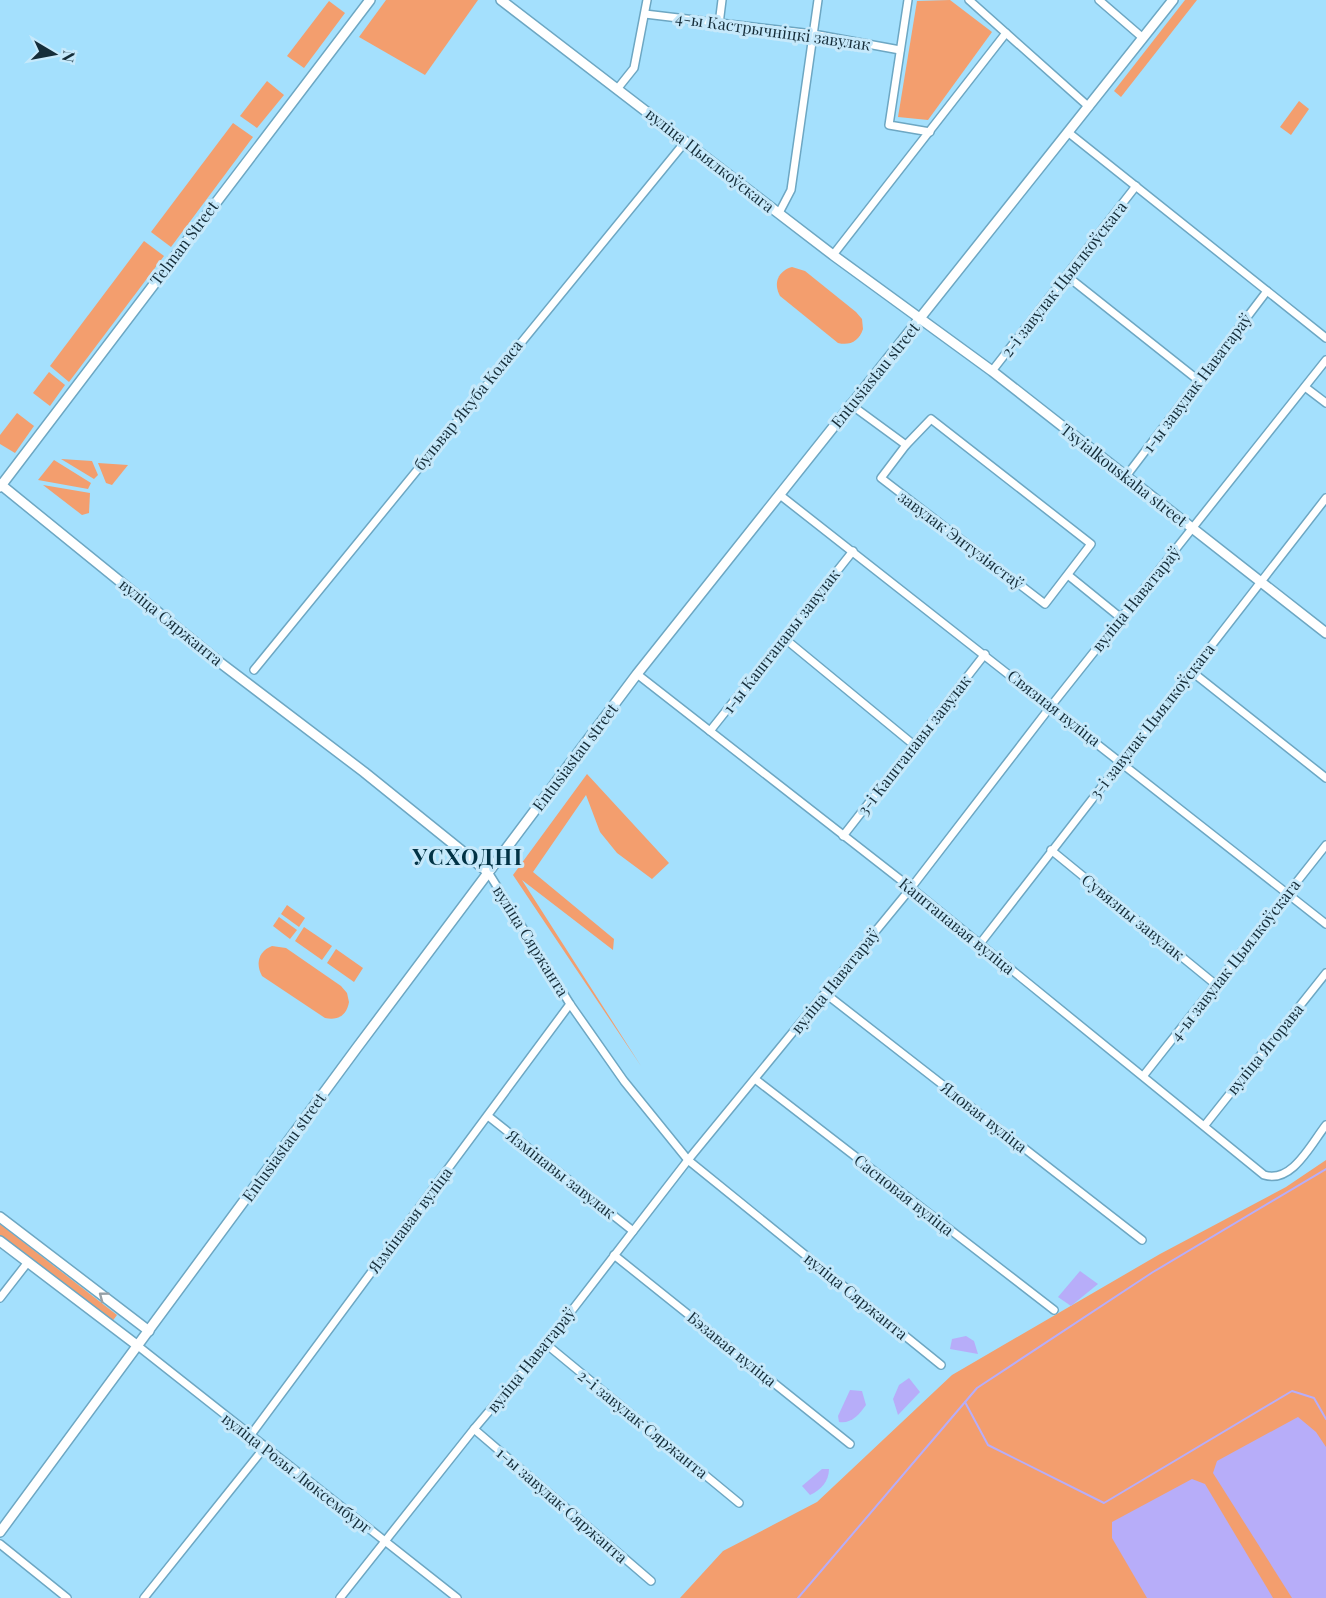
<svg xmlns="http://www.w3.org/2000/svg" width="1326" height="1598" font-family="'Playfair Display',serif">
<rect width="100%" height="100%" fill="#a4e0fd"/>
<!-- green -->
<g fill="#f39e6e">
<polygon points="386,0 478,0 425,75 359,37"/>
<polygon points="950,0 992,32 928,120 898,117 917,1"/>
<polygon points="1185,0 1197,0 1121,97 1114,91"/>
<polygon points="329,1 345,13 304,68 287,56"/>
<polygon points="267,81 284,95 257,128 240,116"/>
<polygon points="1299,101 1309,109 1291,135 1280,127"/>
<polygon points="233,123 253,137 171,247 151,232"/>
<polygon points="144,241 164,256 69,382 50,366"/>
<path d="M792,267L805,271L856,312L862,319L863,329C859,341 850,346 838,343L780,296C773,283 778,271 792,267Z"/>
<polygon points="49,372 65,385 50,406 33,393"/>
<polygon points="17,413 34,426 15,453 0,444 0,435"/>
<polygon points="61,459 92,461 98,475 94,479"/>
<polygon points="54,460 91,483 88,489 38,480"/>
<polygon points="98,463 128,465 112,485 106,483"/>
<polygon points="43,485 90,493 89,513 82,515"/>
<polygon points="587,774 669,863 652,879 617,853 600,832 586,795 533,872 614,939 613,950 522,880 641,1066 513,875"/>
<polygon points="287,905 305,918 299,927 281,914"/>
<polygon points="279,917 297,930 290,939 273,926"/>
<polygon points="304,927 332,946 322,960 295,941"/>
<path d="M272,946L286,948L341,986L347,993L349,1002C347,1015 338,1021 325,1018L262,976C255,963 259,951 272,946Z"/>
<polygon points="336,949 363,968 354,982 327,963"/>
<polygon points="1326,1160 1326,1598 680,1598 723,1551 817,1502 952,1375 1160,1254 1286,1187"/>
<polygon points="0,1224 117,1315 111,1323 0,1237"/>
</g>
<!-- water -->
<g fill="#b7adf9">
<polygon points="1080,1271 1098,1284 1071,1306 1058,1297"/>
<polygon points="966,1336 974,1341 978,1354 950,1349 952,1339"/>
<polygon points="909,1378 920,1392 898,1415 893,1399 899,1385"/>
<path d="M850,1390L862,1391L866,1405C859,1415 851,1424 839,1422L838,1416Z"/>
<polygon points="1298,1417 1316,1432 1326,1447 1326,1598 1292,1598 1213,1473 1217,1461"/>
<path d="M822,1469H829C829,1481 821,1490 810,1495L802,1486Z"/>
<polygon points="1192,1479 1205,1484 1273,1598 1147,1598 1112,1538 1112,1522"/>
</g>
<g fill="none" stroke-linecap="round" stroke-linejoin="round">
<!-- stream -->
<g stroke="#b7adf9" stroke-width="2">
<polyline points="965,1402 988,1445 1104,1503 1292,1391 1314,1398 1326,1419"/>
<polyline points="798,1598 977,1388 1153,1272 1326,1169"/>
</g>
<defs>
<g id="street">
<polyline points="908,0 889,125 930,132"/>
<polyline points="969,0 1089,107"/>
<polyline points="1099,0 1143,38"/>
<polyline points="645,14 813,34 900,50"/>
<polyline points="719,24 722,0"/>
<polyline points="618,88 634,68 647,0"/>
<polyline points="1069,133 1326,338"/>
<polyline points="779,213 791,190 818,0"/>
<polyline points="833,255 1006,33"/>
<polyline points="1067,276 1198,380"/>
<polyline points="992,371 1136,186"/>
<polyline points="1305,387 1326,403"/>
<polyline points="850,404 906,445"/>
<polygon points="931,419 1091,544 1045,604 881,478 906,445"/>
<polyline points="1127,475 1267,291"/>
<polyline points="780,495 1326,924"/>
<polyline points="1068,575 1121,618"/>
<polyline points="784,638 914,745"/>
<polyline points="254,670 685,142"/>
<polyline points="1191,671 1326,778"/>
<path d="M637,674L911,888L1264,1175C1292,1184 1311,1144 1326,1125"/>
<polyline points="710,731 853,551"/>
<polyline points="843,836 985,654"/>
<polyline points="1051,850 1215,984"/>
<polyline points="488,872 570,1004 624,1081 688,1160 941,1365"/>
<polyline points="979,945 1326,498"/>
<polyline points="826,994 1142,1240"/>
<polyline points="1144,1075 1326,845"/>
<polyline points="755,1079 1054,1310"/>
<polyline points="488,1116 633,1231"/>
<polyline points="1205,1125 1326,973"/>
<polyline points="614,1255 850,1444"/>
<polyline points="0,1298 28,1262"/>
<polyline points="546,1344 739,1503"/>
<polyline points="138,1346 457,1598"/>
<polyline points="474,1429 651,1581"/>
<polyline points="250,1436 570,1004"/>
<polyline points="0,1544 67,1598"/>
<polyline points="144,1598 264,1448"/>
<polyline points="340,1598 474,1429 546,1344 688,1160 911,888 1051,706 1326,360"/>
</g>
<g id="secondary">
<polyline points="501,0 833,255 992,371 1326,633"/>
<polyline points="0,484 218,661 364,772 488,872"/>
<polyline points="0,487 370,0"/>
<polyline points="0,1217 149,1331"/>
<polyline points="0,1241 138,1346"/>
<polyline points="0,1532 356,1049 637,674 1173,0"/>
</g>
</defs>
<!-- street casing -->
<use href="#street" stroke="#6da7c3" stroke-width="10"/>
<!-- secondary casing -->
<use href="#secondary" stroke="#6da7c3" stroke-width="12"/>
<!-- street -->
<use href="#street" stroke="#fff" stroke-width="7"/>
<!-- secondary -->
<use href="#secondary" stroke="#fff" stroke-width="9"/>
</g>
<!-- one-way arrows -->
<defs><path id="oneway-chevron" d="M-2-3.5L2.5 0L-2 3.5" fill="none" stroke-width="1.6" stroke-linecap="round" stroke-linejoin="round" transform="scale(1.5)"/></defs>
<use stroke="#96a0a6" href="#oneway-chevron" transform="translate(103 1296) rotate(-143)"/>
<g text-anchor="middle" stroke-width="6" stroke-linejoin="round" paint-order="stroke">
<!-- street labels -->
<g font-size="16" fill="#152d39" stroke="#c6e9fb">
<text transform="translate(773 31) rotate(8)" y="6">4-ы Кастрычніцкі завулак</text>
<text transform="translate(710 160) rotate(38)" y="6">вуліца Цыялкоўскага</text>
<text transform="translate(184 243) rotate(-53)" y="6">Telman Street</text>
<text transform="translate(1064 279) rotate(-52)" y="6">2-і завулак Цыялкоўскага</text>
<text transform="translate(875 375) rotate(-51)" y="6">Entusiastau street</text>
<text transform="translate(1197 383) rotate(-53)" y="6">1-ы завулак Наватараў</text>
<text transform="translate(468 405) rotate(-51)" y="6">бульвар Якуба Коласа</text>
<text transform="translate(1124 475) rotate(38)" y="6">Tsyialkouskaha street</text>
<text transform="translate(961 540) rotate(37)" y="6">завулак Энтузіястаў</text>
<text transform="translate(1136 599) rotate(-51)" y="6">вуліца Наватараў</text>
<text transform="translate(171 622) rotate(39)" y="6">вуліца Сяржанта</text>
<text transform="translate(781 641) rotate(-52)" y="6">1-ы Каштанавы завулак</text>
<text transform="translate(1054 708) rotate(38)" y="6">Связная вуліца</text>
<text transform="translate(1152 721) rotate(-52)" y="6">3-і завулак Цыялкоўскага</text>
<text transform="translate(914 745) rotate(-52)" y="6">3-і Каштанавы завулак</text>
<text transform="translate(575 757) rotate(-53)" y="6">Entusiastau street</text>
<text transform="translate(1133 917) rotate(39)" y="6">Сувязны завулак</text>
<text transform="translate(957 926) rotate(39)" y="6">Каштанавая вуліца</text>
<text transform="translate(531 941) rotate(58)" y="6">вуліца Сяржанта</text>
<text transform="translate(1235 960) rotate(-52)" y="6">4-ы завулак Цыялкоўскага</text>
<text transform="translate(835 981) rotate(-51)" y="6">вуліца Наватараў</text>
<text transform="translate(1265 1049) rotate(-51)" y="6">вуліца Ягорава</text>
<text transform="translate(984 1117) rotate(38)" y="6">Яловая вуліца</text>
<text transform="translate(284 1147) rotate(-54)" y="6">Entusiastau street</text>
<text transform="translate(561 1174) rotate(38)" y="6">Язмінавы завулак</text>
<text transform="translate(904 1195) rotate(38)" y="6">Сасновая вуліца</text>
<text transform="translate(410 1220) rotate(-53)" y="6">Язмінавая вуліца</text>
<text transform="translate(856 1296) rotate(39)" y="6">вуліца Сяржанта</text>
<text transform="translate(732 1349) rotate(39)" y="6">Бэзавая вуліца</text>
<text transform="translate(531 1360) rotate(-51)" y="6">вуліца Наватараў</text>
<text transform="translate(643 1424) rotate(39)" y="6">2-і завулак Сяржанта</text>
<text transform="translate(297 1473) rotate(38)" y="6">вуліца Розы Люксембург</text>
<text transform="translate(562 1505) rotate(41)" y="6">1-ы завулак Сяржанта</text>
</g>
<!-- district labels -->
<g font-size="22" font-weight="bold" letter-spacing="1.5" fill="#023345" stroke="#c6e9fb">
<text x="468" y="865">УСХОДНІ</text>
</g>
</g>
<!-- north arrow -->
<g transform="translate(54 54) rotate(100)" stroke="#c6e9fb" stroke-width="4.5" paint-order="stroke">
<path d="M0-4.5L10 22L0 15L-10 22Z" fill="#152d39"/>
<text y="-9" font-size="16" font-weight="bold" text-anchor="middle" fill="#152d39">N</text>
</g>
</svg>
